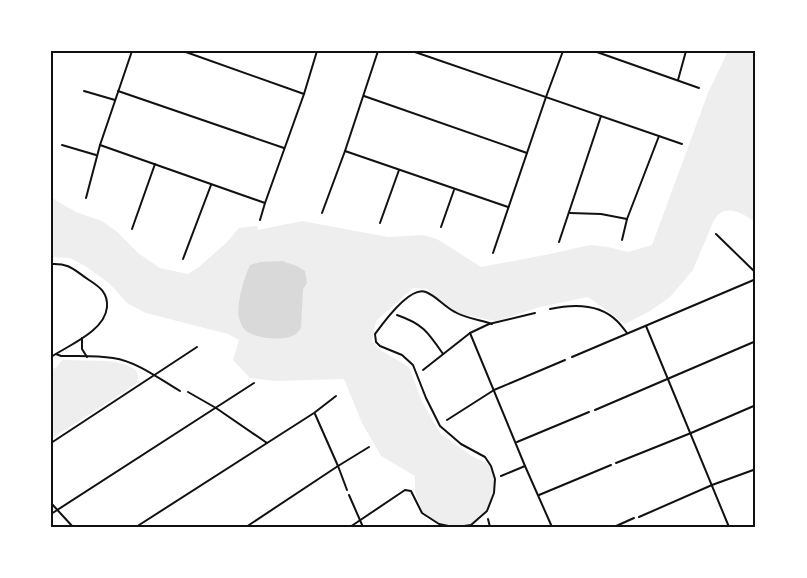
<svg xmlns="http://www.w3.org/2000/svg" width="807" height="578" font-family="'Space Grotesk',sans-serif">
<rect width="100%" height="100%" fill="#fff"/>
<!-- green -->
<g fill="#eee">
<path d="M728,51H756V223C746,216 732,205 719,214C717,215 716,218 714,220L693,270L670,297L650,311L625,324L588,297L540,307L496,321L455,313L427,289L413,288L376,321L372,341L379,349L409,367L422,402L441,434L472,456L491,466L495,479L494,493L487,511L471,525L457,527L439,524L422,513L415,492V476L381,456L362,423L344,379L275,381L250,378L233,360L239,340L228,334L146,313L127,303L109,283L85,266L70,258L51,257V196L52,198L76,212L102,221L116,231L138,253L160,268L188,274L199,267L226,243L239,228L257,226L258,230L302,221L388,237L423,235L437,239L481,267L550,254L590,245L608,247L628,252L652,245L708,93Z"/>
<path d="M62,360L107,361C119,363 146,366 136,384L51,439V370L57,367Z"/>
</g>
<!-- water -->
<path fill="#d9d9d9" d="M282,261L297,266L305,271L307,283L303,289L301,328C300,330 298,332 296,334C285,342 253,339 244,329C242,327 240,321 239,318C236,304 244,278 250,265L260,262Z"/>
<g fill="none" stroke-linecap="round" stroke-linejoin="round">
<!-- minor -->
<g stroke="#111" stroke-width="2">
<polyline points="183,51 304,94"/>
<polyline points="412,51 682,144"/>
<polyline points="594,51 699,88"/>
<polyline points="678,80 686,51"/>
<polyline points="84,91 115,100"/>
<polyline points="118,91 284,148"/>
<polyline points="364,96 527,153"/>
<polyline points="62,145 96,155"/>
<polyline points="100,145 265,203"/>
<polyline points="345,151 508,207"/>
<polyline points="86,198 100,145 132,51"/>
<polyline points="322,213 345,151 378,51"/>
<polyline points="570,213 601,214 627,219"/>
<polyline points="260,220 265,203 304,94 317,51"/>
<polyline points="380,223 399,170"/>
<polyline points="441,227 454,190"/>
<polyline points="132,229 155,164"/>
<polyline points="716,234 756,273"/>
<polyline points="622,240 627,219 659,136"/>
<polyline points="559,242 601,116"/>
<polyline points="493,253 546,97 563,51"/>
<polyline points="183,259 211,185"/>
<path d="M51,264C70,263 74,270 89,280C100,287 108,293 107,307C105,331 69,345 51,357"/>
<path d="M550,309C573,304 599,303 617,321C621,325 624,329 627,333"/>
<path d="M397,315C423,324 428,332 443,354"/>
<polyline points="646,326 729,527"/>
<polyline points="470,333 525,466 552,527"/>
<polyline points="82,338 82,349 87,357"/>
<path d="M56,354L61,356C78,356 96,355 113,358C138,362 158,378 180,391"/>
<polyline points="572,357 756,279"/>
<polyline points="423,370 470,333 489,324 535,313"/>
<polyline points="188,392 216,408 267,443"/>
<polyline points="595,410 756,341"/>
<polyline points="315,414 338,466 347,490"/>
<polyline points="447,420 494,390 565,360"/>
<polyline points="517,442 589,412"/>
<polyline points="51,443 197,347"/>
<polyline points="616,463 691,433 756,405"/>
<polyline points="501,476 525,466"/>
<polyline points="349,495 363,527"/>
<polyline points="539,495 611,465"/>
<polyline points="51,503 73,527"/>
<polyline points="51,514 254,383"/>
<polyline points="639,517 712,485 756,469"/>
<polyline points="488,519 490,527"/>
<polyline points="136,527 314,413 336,396"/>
<polyline points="246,527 338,466 369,447"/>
<polyline points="350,527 405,490 411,491 422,513 439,524 453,527"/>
<path d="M457,527L471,525L487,511L494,493L495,479L491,466L485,457L461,444L440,426L426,398L413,365L402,355L380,346L376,342L375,334C383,323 410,285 426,292C436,296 445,307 455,312C465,318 480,320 492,324"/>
<polyline points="614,527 634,518"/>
</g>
</g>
<!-- border -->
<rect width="807" height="578" fill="none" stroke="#ffffff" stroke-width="105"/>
<rect x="52" y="52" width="702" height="474" fill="none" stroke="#111" stroke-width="2"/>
</svg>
